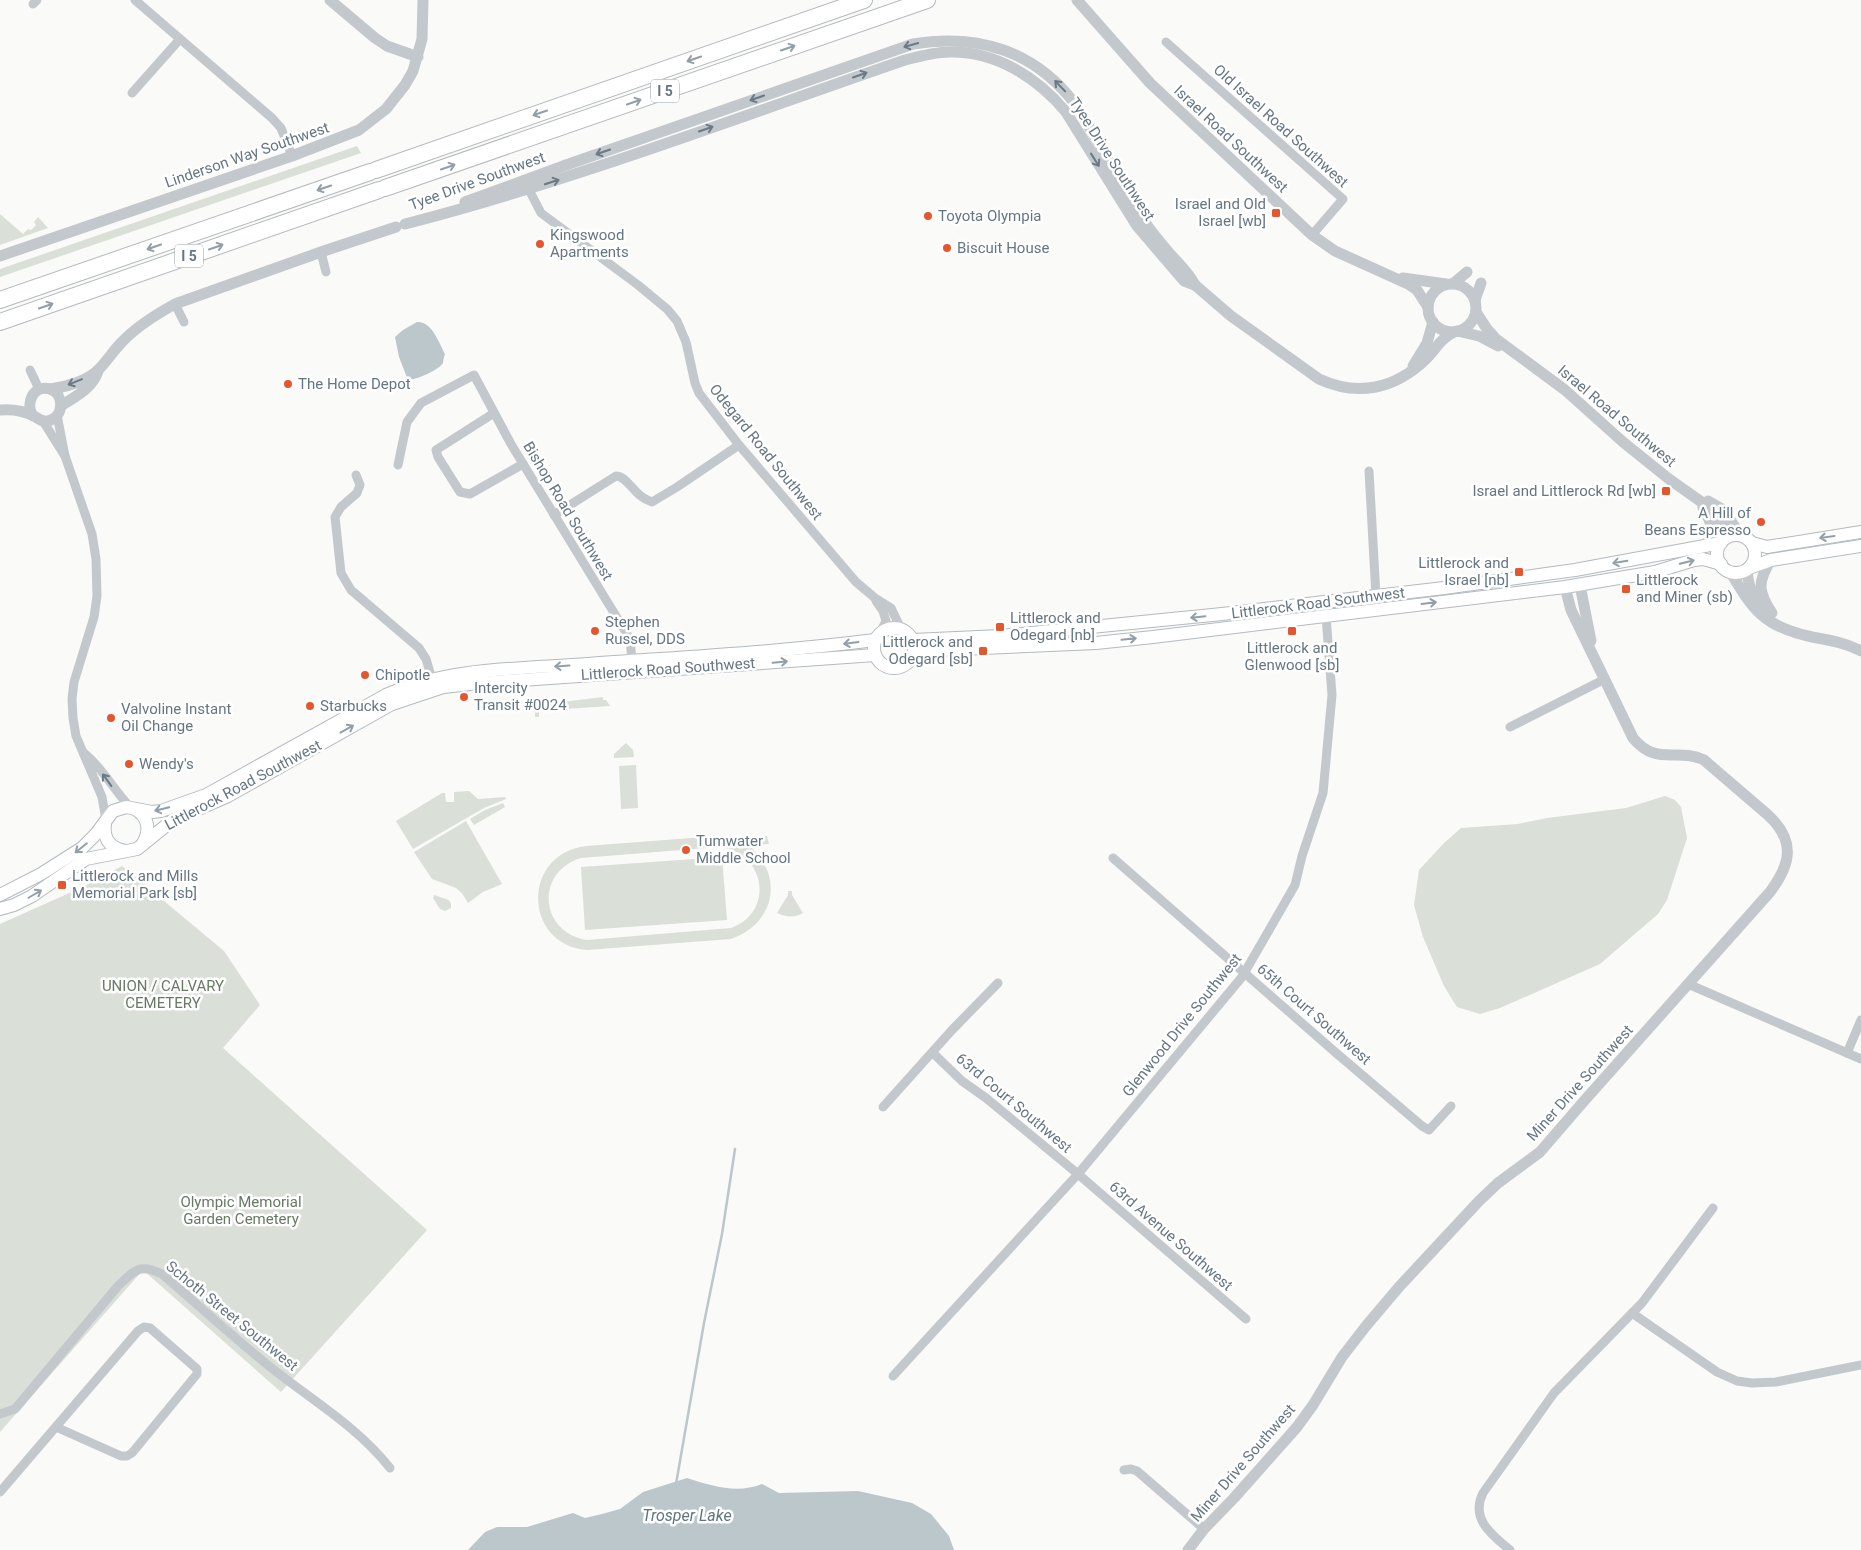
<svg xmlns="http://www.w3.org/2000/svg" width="1861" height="1550" font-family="Roboto,sans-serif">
<rect width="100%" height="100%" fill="#fafaf8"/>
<!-- green -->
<g fill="#dadfd7" fill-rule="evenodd">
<polygon points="357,146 361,153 0,277 0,269"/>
<polygon points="0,214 23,234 28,229 31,230 36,225 34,222 38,217 48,228 0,245"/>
<polygon points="603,697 603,700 606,700 610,706 566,709 566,705 539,706 539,717 535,717 535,709 538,705"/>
<polygon points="626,743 633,750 634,757 614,758 614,754"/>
<polygon points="636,765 638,808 621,809 619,766"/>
<polygon points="469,791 478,799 505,797 506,799 484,808 413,849 396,821 442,793 445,793 446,802 454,802 454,792"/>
<polygon points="1665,796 1675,800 1681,807 1687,838 1667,900 1658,914 1600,964 1500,1008 1480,1014 1457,1007 1444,986 1423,937 1414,905 1419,870 1443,844 1461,828 1518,824 1547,818 1626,808"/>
<polygon points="503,803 505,807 474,825 470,819 485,810"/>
<polygon points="466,821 502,884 483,892 468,903 462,893 456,888 432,879 414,852"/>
<path d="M718,836H767L769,844L748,845C785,875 775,924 731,939L587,950C523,945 521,854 586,846ZM719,847C766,852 775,912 731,928L587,940C539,932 535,872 581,858Z"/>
<polygon points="722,857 727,920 585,930 581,867"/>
<polygon points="122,866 224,951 260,1005 223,1048 427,1230 281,1392 143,1270 0,1432 0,924 85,886"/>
<path d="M788,891H792V895L803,913C795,918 786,917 777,913L788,895Z"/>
<polygon points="434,895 449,900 451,904 451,908 445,911 440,909 433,898"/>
</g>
<!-- water -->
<g fill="#bbc7cb">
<path d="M417,322C432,321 439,343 445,354C444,356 443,361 443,363C439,370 416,380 408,380L399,357L395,337L403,330Z"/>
<path d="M687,1478C712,1486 737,1494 762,1484L779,1493L858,1491L912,1503L931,1514L949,1536L954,1550H468L485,1532L497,1527H527L573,1513L585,1518L602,1514L620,1509L643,1492Z"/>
</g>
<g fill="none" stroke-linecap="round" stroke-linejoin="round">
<!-- stream -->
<polyline stroke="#bbc7cb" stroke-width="2.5" points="676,1484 704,1323 722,1234 735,1149"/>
<defs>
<g id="secondary">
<circle cx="1736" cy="554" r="19"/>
<polyline points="1752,543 1767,547 1861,532"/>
<polyline points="1749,568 1771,560 1861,546"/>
<circle cx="894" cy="648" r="20"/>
<polyline points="913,640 1000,636 1222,614 1444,588 1575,570 1721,543"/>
<polyline points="914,651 1096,643 1153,637 1565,587 1655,572 1694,560 1703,559 1721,564"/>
<path d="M135,809C149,817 151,831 142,845"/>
<path d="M105,823C103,838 109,848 125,851"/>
<path d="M0,895L41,874L82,848L96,834L113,811L126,807L152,812L161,811L206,795L386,695C448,667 521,669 588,664C684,657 780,652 875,640"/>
<polyline points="0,909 14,905 32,896 86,859 137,849 173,820 228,796 392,704 443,687 480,683 875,655"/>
</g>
<g id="motorway">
<polyline points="376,170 864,0"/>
<polyline points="385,188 927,0"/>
<polyline points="0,300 370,172"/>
<polyline points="0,322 379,190"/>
</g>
</defs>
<!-- secondary casing -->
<use href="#secondary" stroke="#b3babf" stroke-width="14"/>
<!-- motorway casing -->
<use href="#motorway" stroke="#b4b9bd" stroke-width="18"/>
<!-- minor -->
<g stroke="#c3c8cc" stroke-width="9">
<polyline points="135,0 272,118 281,128 292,156"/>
<polyline points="33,4 37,0"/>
<polyline points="1166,42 1343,199 1312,235"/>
<polyline points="132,93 180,39"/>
<polyline points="526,184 541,213 638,285 667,309 677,321 686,342 695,383 699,393 739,445 856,582 875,598 891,608 901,629"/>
<polyline points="321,252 326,272"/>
<polyline points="175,304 184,322"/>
<polyline points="30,370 39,389"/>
<polyline points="494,413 436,450 438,457 460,492 470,494 523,464"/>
<polyline points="57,415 65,456 92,534 96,559 97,596 94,617 74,682 72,699 73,718 76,736 102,797 106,820"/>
<polyline points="43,421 65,456"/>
<polyline points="398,465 407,422 421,403 474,375 511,444 630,639 632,661"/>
<polyline points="1369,471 1376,596"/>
<polyline points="356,475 360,485 357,493 341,507 335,517 341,573 351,590 419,648 426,659 432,679"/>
<path d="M554,515L616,476C628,476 634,497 652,502L677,487L739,445"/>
<polyline points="876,601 883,611 886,621 880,633"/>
<polyline points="1510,727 1605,679"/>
<path d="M84,753C103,768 114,791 131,808"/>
<polyline points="1113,858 1335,1052 1422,1126 1429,1130 1451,1106"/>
<polyline points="1688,984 1861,1059"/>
<polyline points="933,1053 962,1081 986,1098 1078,1174 1246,1319"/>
<polyline points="1847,1053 1861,1020"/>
<polyline points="883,1107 952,1030 998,983"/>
<polyline points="1632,1313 1717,1372 1737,1381 1752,1383 1776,1382 1861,1365"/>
<polyline points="893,1376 1078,1174 1242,977 1295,885 1302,856 1323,793 1332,695 1326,616"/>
<path d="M0,1414L15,1409L118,1286C135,1270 139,1263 162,1274C197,1304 232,1336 269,1366C310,1399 357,1426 390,1468"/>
<polyline points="1124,1470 1131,1469 1137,1471 1204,1529"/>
<polyline points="0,1492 138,1331 144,1327 150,1328 197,1369 197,1374 132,1453 127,1456 121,1456 56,1427"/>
<path d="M1510,1550C1492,1535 1470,1519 1483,1493L1554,1393L1642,1303L1713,1208"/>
</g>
<!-- tertiary -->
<g stroke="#c3c8cc" stroke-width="11">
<polyline points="330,0 375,38 387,46 418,57"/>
<polyline points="1077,0 1150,83 1312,235 1335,251 1408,284 1417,290 1428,307"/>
<path d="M465,202L566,165L913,44C978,33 1035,51 1075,104C1083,114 1088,126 1095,137C1110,163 1124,191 1141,216C1149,230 1161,243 1171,255C1180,265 1189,273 1195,285"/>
<path d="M405,224C575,180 739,117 905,60C920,56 935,52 950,52C996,51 1038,78 1066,112L1137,226L1184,281L1195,285L1231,316L1319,379C1358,397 1395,389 1426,359C1437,348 1439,340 1454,332"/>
<polyline points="0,256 292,156 359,130 386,109 405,85 413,71 422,39 423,0"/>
<polyline points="1403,278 1446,284"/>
<polyline points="1454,283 1467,272"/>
<circle cx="1452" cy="308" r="24"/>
<polyline points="1475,300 1481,283"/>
<polyline points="1476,312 1487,329 1496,339 1565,390 1623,442 1669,479 1710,508 1716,515 1722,525 1723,540"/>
<polyline points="1457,331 1479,336 1498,346"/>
<polyline points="1413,366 1427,343 1433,322"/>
<path d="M50,389C66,387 88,381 99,369C107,361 113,351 122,342C137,326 155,315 175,304L321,252L396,227"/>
<path d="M61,406C76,396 93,388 98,371"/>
<path d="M0,410C11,409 24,411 34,416C39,419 42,422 48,421C64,418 65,394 50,389C33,384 25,404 33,416"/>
<polyline points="1708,501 1722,509 1741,535"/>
<path d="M1703,508C1711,521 1716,532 1705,546"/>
<path d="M1771,560C1757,582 1758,592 1772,613"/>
<path d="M1747,569C1748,585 1752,596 1763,608"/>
<path d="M1730,571C1753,611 1765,627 1812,637C1829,640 1846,643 1861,651"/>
<polyline points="1580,585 1591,641"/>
<path d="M1188,1550L1204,1529L1234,1498L1297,1427L1313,1405L1342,1357L1366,1326L1399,1287L1479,1201L1498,1183L1540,1152L1584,1101L1770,892C1791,864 1796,841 1768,815L1704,760C1677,747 1657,767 1633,738L1571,610L1565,587"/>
</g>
<!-- secondary -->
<use href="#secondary" stroke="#fff" stroke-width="12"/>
<!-- motorway -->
<use href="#motorway" stroke="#fff" stroke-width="16"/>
</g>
<!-- one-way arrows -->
<defs><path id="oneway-shaft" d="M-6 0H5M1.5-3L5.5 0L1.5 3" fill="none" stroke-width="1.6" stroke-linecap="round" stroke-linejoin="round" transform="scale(1.25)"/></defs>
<g stroke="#6a7a87">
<use href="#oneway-shaft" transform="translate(911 45) rotate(164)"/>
<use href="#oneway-shaft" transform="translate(860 75) rotate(-19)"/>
<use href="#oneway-shaft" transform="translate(1060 86) rotate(-134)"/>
<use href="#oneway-shaft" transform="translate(757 98) rotate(161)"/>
<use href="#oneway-shaft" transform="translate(706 129) rotate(-19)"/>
<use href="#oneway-shaft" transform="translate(603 152) rotate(161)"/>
<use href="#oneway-shaft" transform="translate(1095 160) rotate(58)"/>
<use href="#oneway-shaft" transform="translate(552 182) rotate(-18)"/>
<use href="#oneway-shaft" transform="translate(75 382) rotate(158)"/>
<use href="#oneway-shaft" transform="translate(107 780) rotate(-126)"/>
</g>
<g stroke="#939fa8">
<use href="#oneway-shaft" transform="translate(788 48) rotate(-19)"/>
<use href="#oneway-shaft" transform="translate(694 59) rotate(161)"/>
<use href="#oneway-shaft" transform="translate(634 102) rotate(-19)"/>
<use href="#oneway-shaft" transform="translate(540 113) rotate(161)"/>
<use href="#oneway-shaft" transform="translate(448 167) rotate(-19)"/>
<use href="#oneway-shaft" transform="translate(324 188) rotate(161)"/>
<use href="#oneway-shaft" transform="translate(154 247) rotate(161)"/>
<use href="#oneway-shaft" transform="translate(216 247) rotate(-19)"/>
<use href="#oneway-shaft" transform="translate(46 306) rotate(-19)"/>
<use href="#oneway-shaft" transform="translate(1827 537) rotate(172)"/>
<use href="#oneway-shaft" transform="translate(1620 562) rotate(170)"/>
<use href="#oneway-shaft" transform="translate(1687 562) rotate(-14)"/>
<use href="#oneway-shaft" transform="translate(1429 603) rotate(-7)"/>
<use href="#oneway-shaft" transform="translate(1198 617) rotate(174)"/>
<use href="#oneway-shaft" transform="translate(1129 639) rotate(-6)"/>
<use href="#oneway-shaft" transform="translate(851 643) rotate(173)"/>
<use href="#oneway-shaft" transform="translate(780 662) rotate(-5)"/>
<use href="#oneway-shaft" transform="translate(562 666) rotate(176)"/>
<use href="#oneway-shaft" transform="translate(347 729) rotate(-29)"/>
<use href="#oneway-shaft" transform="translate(162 809) rotate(166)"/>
<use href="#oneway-shaft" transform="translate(81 848) rotate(141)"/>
<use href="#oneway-shaft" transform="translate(35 894) rotate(-30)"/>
</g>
<!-- markers -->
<g fill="#e4572e" stroke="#fff" stroke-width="2">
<rect x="1271" y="208" width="10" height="10" rx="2.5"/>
<circle cx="928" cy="216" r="5"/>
<circle cx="540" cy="244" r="5"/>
<circle cx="947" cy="248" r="5"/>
<circle cx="288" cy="384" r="5"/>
<rect x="1661" y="486" width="10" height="10" rx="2.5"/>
<circle cx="1761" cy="522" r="5"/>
<rect x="1514" y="567" width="10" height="10" rx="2.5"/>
<rect x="1621" y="584" width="10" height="10" rx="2.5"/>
<rect x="995" y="622" width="10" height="10" rx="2.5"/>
<circle cx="595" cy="631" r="5"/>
<rect x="1287" y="626" width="10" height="10" rx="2.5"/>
<rect x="978" y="646" width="10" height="10" rx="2.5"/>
<circle cx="365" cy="675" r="5"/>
<circle cx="464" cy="697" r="5"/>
<circle cx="310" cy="706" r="5"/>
<circle cx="111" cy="718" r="5"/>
<circle cx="129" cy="764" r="5"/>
<circle cx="686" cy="850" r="5"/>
<rect x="57" y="880" width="10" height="10" rx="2.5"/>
</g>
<g text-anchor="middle" stroke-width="5" stroke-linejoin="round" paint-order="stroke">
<!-- shield labels -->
<g fill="#fff" stroke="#939fa8" stroke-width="1">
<rect x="651" y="79.5" width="28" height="23" rx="4"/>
<rect x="175" y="244.5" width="28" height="23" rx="4"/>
</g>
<g font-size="14" font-weight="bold" fill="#657683">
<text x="665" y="96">I 5</text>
<text x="189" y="261">I 5</text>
</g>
<!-- street labels -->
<g font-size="15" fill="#657683" stroke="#fff">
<text transform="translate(1281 126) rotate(42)" y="5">Old Israel Road Southwest</text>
<text transform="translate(1231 139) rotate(43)" y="5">Israel Road Southwest</text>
<text transform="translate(247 155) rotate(-19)" y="5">Linderson Way Southwest</text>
<text transform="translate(1112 159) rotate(57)" y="5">Tyee Drive Southwest</text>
<text transform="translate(477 181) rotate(-20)" y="5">Tyee Drive Southwest</text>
<text transform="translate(1617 416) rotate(40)" y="5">Israel Road Southwest</text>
<text transform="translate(766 452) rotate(51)" y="5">Odegard Road Southwest</text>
<text transform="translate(568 511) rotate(59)" y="5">Bishop Road Southwest</text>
<text transform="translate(1318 603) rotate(-7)" y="5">Littlerock Road Southwest</text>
<text transform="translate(668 669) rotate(-4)" y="5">Littlerock Road Southwest</text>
<text transform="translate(243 785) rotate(-28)" y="5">Littlerock Road Southwest</text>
<text transform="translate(1314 1014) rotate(41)" y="5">65th Court Southwest</text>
<text transform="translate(1182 1025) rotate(-51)" y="5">Glenwood Drive Southwest</text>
<text transform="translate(1580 1083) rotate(-48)" y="5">Miner Drive Southwest</text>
<text transform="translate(1014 1103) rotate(40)" y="5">63rd Court Southwest</text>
<text transform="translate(1171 1236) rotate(41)" y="5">63rd Avenue Southwest</text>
<text transform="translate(232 1316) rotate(39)" y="5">Schoth Street Southwest</text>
<text transform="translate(1243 1463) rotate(-49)" y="5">Miner Drive Southwest</text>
</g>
<!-- poi labels -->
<g font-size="15" fill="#657683" stroke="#fff" text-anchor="start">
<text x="1266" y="209" text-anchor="end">Israel and Old<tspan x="1266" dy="17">Israel [wb]</tspan></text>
<text x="938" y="221">Toyota Olympia</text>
<text x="550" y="240">Kingswood<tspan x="550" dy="17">Apartments</tspan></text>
<text x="957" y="253">Biscuit House</text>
<text x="298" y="389">The Home Depot</text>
<text x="1656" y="496" text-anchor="end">Israel and Littlerock Rd [wb]</text>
<text x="1751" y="518" text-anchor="end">A Hill of<tspan x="1751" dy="17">Beans Espresso</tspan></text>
<text x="1509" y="568" text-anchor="end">Littlerock and<tspan x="1509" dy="17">Israel [nb]</tspan></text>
<text x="1636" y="585">Littlerock<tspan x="1636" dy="17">and Miner (sb)</tspan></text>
<text x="1010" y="623">Littlerock and<tspan x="1010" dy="17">Odegard [nb]</tspan></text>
<text x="605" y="627">Stephen<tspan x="605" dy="17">Russel, DDS</tspan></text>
<text x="973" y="647" text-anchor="end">Littlerock and<tspan x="973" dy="17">Odegard [sb]</tspan></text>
<text x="1292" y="653" text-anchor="middle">Littlerock and<tspan x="1292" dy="17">Glenwood [sb]</tspan></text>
<text x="375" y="680">Chipotle</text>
<text x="474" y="693">Intercity<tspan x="474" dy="17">Transit #0024</tspan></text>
<text x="320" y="711">Starbucks</text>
<text x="121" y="714">Valvoline Instant<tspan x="121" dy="17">Oil Change</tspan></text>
<text x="139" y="769">Wendy's</text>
<text x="696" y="846">Tumwater<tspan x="696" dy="17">Middle School</tspan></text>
<text x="72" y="881">Littlerock and Mills<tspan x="72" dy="17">Memorial Park [sb]</tspan></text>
</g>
<!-- park labels -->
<g font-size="15" fill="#687a64" stroke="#fff">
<text x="163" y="991">UNION / CALVARY<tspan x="163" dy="17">CEMETERY</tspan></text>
<text x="241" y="1207">Olympic Memorial<tspan x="241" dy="17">Garden Cemetery</tspan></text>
</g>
<!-- water labels -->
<g font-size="16" font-style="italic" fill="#60757c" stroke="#fff">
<text x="687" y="1521">Trosper Lake</text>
</g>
</g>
</svg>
